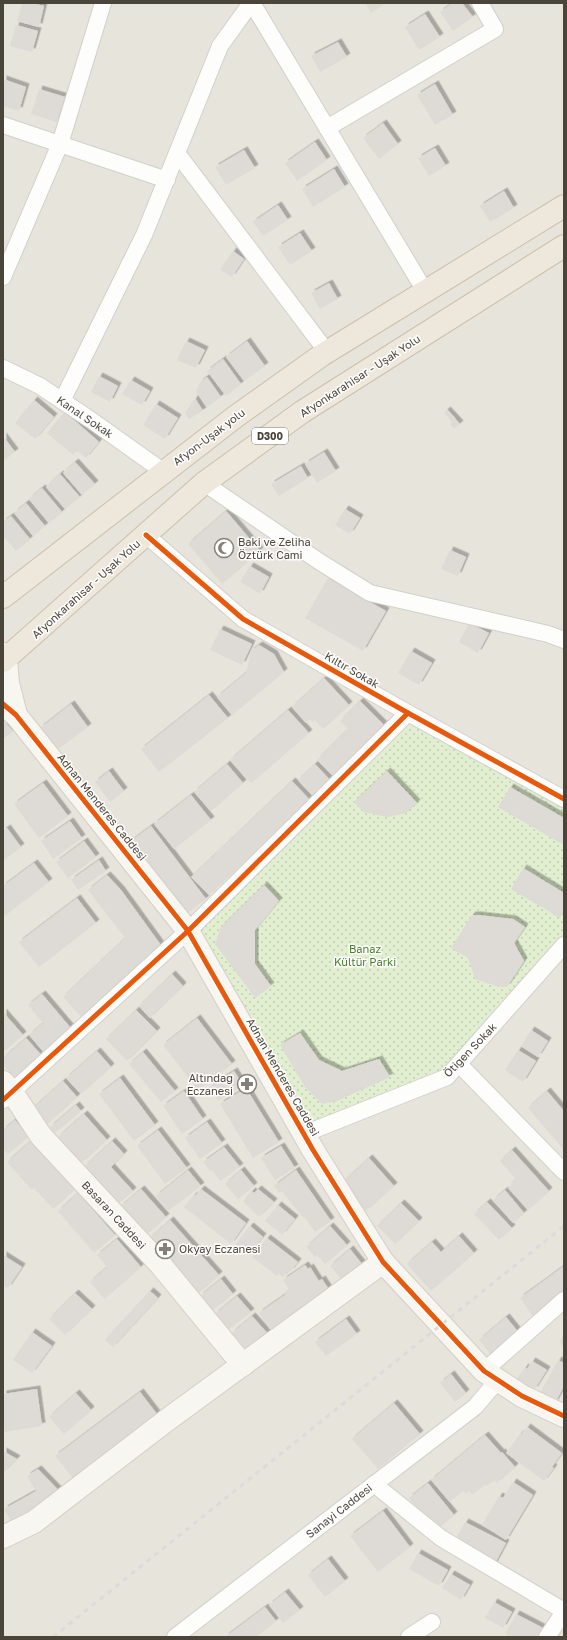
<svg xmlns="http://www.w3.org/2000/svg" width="567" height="1640" font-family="'Golos Text',sans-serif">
<defs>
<pattern id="park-dots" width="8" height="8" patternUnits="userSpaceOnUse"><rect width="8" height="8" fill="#e1eecf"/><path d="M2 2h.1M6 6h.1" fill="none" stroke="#c3cdb2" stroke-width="1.8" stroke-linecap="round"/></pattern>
<filter id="shadow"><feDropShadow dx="3.5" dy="-3.5" stdDeviation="0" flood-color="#0004"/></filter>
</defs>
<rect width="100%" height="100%" fill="#f4f2ee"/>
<!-- residential -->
<rect fill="#e7e4dc" x="3" y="3" width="561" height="1634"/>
<!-- park -->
<polygon fill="url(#park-dots)" points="412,715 564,799 564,932 447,1077 304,1134 188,931"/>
<!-- building -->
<g fill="#dedbd6" filter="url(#shadow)">
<polygon points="22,3 32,3 44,6 39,27 17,21"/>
<polygon points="365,3 386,3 371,13"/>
<polygon points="452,3 462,3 473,17 453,31 440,12"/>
<polygon points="425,14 440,37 419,50 405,27"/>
<polygon points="16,25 38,31 32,52 10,46"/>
<polygon points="338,42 347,57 320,72 311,56"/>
<polygon points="3,79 26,87 19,111 3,106"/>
<polygon points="435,84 453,115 435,125 417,95"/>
<polygon points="39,89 65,97 57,122 31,114"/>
<polygon points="383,123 398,144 379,159 363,138"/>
<polygon points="315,142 327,160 297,181 285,163"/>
<polygon points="435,148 446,166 429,176 418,158"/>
<polygon points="244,150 255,168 226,185 215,167"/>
<polygon points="334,169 345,187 313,207 302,189"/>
<polygon points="504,191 514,208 490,222 480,206"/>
<polygon points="278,205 288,220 263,236 253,222"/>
<polygon points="300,233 312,251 290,265 278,247"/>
<polygon points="233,251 244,259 232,277 220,270"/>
<polygon points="329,283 338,299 320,309 311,293"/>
<polygon points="186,341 205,350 196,368 177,360"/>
<polygon points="247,341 265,366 244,381 226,357"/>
<polygon points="223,359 241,384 226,396 207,371"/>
<polygon points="99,376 118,386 110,402 91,392"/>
<polygon points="207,377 221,397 207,407 196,392 200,382"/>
<polygon points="131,380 150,391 142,405 122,394"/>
<polygon points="195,398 203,411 189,419 185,413"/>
<polygon points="34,400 54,417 35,439 15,423"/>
<polygon points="156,404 178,418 165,439 143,425"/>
<polygon points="447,410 460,424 454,429 450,424 452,422 444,413"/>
<polygon points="65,412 99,442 86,458 77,451 73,455 47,433"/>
<polygon points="3,436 15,452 3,461"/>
<polygon points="324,452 336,471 317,483 305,464"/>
<polygon points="75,462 95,484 82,495 63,473"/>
<polygon points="301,466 308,478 279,496 271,484"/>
<polygon points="60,474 80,497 65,509 46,487"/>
<polygon points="42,488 62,512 49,523 29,499"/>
<polygon points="26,503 45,526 33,536 14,513"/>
<polygon points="345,509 360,518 350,534 335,525"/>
<polygon points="226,511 260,551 222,584 188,544"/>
<polygon points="11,516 30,539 16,551 3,536 3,522"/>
<polygon points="450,550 466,557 458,576 441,569"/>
<polygon points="250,566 269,577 260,594 240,582"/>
<polygon points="328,578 386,611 363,651 305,618"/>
<polygon points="469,623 489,633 478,653 459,642"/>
<polygon points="220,629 252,644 242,665 210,650"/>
<polygon points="259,645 274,654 284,672 232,715 217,697 246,673 251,651"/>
<polygon points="411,651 432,663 419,685 398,673"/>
<polygon points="324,678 349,705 323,729 315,720 313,722 310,719 306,723 292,707"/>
<polygon points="209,695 228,718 159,772 141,749"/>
<polygon points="360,701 384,725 333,776 317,760 348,729 340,721"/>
<polygon points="71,704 88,727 57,750 40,728"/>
<polygon points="288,710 309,733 251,783 230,760"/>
<polygon points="3,720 13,731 3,739"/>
<polygon points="227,764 243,783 211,811 194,792"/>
<polygon points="315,764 330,780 313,796 298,780"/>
<polygon points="109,771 124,791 110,802 95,782"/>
<polygon points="387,771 417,803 406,813 387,817 364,812 354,802"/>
<polygon points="292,781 309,799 209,895 191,877"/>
<polygon points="43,783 68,816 39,838 14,804"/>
<polygon points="510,787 564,818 564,845 498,807"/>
<polygon points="191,795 211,820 174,849 154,824"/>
<polygon points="70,821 82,838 53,859 41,841"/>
<polygon points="151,826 206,899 186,914 131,841"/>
<polygon points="7,828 21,847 4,860 3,831"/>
<polygon points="84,841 96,857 68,878 56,862"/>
<polygon points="99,860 106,871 78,890 71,880"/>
<polygon points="34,863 49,882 3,917 3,886"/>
<polygon points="523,868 564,893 564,911 560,918 511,889"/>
<polygon points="107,875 121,890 163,948 86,1022 63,997 125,938 88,890"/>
<polygon points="264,885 279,901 255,930 255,964 271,986 255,998 215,944 221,927"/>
<polygon points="77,898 96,923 39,967 19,942"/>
<polygon points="472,915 478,915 513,919 525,927 514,943 524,961 507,987 499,987 475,979 468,958 451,948"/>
<polygon points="172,974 183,986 150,1018 139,1006"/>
<polygon points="42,994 75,1033 47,1056 29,1035 43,1023 28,1005"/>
<polygon points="136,1010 157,1031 127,1061 106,1039"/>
<polygon points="3,1012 23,1035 3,1052"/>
<polygon points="197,1018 232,1064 198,1090 163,1045"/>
<polygon points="531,1030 548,1041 538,1057 521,1046"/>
<polygon points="300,1033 319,1060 342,1071 379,1059 390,1077 337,1101 322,1104 305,1087 280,1045"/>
<polygon points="26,1038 44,1058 17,1081 3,1065 3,1058"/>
<polygon points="518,1050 536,1061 523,1082 505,1070"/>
<polygon points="97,1051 111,1067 81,1094 66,1078"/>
<polygon points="143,1052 175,1091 161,1102 129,1064"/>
<polygon points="234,1071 243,1085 218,1101 209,1087"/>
<polygon points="120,1078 155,1125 134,1141 99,1094"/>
<polygon points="63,1081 77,1097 46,1125 32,1109"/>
<polygon points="246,1088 279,1142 253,1158 220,1104"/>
<polygon points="184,1091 203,1119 182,1134 163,1106"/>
<polygon points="547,1091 564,1111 564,1150 528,1108"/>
<polygon points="76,1105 81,1111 55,1133 50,1127"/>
<polygon points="84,1114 107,1140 81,1163 58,1137"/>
<polygon points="15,1120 29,1136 8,1154 3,1149 3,1130"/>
<polygon points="207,1122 222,1143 200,1159 185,1138"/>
<polygon points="158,1130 187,1168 165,1184 137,1146"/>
<polygon points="32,1140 75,1189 53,1209 34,1188 32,1190 7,1162"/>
<polygon points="112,1141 124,1154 111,1167 133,1191 118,1204 84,1167"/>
<polygon points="281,1146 295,1168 275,1180 261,1158"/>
<polygon points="224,1147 240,1167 220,1181 212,1170 210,1171 203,1162"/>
<polygon points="512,1150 549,1191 528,1210 508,1188 513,1184 511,1182 515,1178 500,1161"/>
<polygon points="369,1158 394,1186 366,1211 342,1183"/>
<polygon points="188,1170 201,1186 168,1211 156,1196"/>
<polygon points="241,1170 254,1186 238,1199 225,1184"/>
<polygon points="296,1170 331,1221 315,1232 304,1216 302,1217 282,1191 279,1193 274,1186"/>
<polygon points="141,1189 166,1217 146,1235 120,1207"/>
<polygon points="201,1189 246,1223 231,1244 184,1207 194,1195 195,1196"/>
<polygon points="258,1189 274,1202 259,1217 243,1201 252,1191 254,1193"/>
<polygon points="505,1190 524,1213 513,1223 493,1200"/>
<polygon points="78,1193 115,1235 94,1253 58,1211"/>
<polygon points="487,1202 512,1228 499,1240 474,1214"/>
<polygon points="401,1203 419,1221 395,1244 377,1226"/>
<polygon points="278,1205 295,1219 282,1235 265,1221"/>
<polygon points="170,1220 219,1275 198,1294 149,1239"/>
<polygon points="250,1226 263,1237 248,1255 235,1245"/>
<polygon points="330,1226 347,1245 325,1264 317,1255 315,1257 306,1247"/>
<polygon points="459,1236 474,1253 431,1291 407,1264 432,1242 441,1252"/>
<polygon points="267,1238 298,1262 290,1272 288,1271 283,1277 279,1274 277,1276 252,1257"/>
<polygon points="117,1239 141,1267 104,1299 90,1282 107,1267 97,1255"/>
<polygon points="350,1249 366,1269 347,1285 330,1266"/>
<polygon points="3,1255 22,1267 8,1288 3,1285"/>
<polygon points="305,1265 308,1269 310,1267 319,1281 322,1279 332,1294 273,1333 259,1313 286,1294 285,1292 289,1289 283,1280"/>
<polygon points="564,1266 564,1297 534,1318 520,1298"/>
<polygon points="221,1279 233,1294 212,1311 200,1296"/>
<polygon points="150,1291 158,1298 113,1347 105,1340"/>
<polygon points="75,1293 92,1309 65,1335 49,1319"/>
<polygon points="237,1296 251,1312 228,1330 215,1314"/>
<polygon points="252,1316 268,1334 248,1352 232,1333"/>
<polygon points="506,1317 519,1333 492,1356 479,1340"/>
<polygon points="346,1319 357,1334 326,1356 315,1342"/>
<polygon points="32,1332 52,1346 32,1373 13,1360"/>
<polygon points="564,1336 564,1348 559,1341"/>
<polygon points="558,1360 564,1363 564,1386 555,1403 539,1395"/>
<polygon points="532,1361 547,1370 534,1390 517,1379 525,1367 527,1369"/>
<polygon points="451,1374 466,1393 455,1402 440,1383"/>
<polygon points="37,1389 42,1426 5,1432 3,1415 3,1394"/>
<polygon points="140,1392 160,1418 76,1482 55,1456"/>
<polygon points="76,1393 91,1410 64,1434 49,1417"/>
<polygon points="394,1403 420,1434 378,1469 352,1439"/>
<polygon points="527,1427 562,1453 552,1467 554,1468 544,1481 506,1453 520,1434 521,1435"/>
<polygon points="485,1435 501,1453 502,1452 515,1467 497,1483 494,1480 487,1486 485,1484 472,1495 469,1491 466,1494 463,1490 450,1502 431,1480"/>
<polygon points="3,1451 17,1459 3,1473"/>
<polygon points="38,1469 62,1494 12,1523 4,1509 36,1491 27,1476"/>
<polygon points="513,1482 533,1495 506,1540 482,1525 499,1496 503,1498"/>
<polygon points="428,1483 454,1515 435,1531 409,1498"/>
<polygon points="383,1511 410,1547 378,1572 350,1536"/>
<polygon points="465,1522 506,1543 494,1565 453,1544"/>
<polygon points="418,1553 448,1570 439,1586 409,1569"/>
<polygon points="328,1559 345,1581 325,1597 308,1575"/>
<polygon points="451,1574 470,1585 461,1600 442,1588"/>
<polygon points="285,1592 300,1610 283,1623 269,1605"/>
<polygon points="494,1602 512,1612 503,1628 485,1618"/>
<polygon points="265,1607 276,1621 256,1637 225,1637"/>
<polygon points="516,1614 543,1628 538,1637 510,1637 505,1634"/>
</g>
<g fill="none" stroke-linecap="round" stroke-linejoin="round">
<defs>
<g id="street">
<polyline points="252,3 425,291"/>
<polyline points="3,125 167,180"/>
<polyline points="327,128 495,29 480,3"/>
<polyline points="177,153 327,352"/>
<polyline points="3,277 60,144 103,3"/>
<polyline points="3,368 40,386 91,420 164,472"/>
<polyline points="62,401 144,235 220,46 251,3"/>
<polyline points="204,483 320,562 370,593 548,634 564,640"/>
<polyline points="146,535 243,619 408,713 564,799"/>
<polyline points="459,1064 564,1172"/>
<polyline points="3,1100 188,931 408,713"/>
<polyline points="304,1134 447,1077 564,945"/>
<polyline points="484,1371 564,1300"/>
<polyline points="374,1484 441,1538 564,1611"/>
<polyline points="175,1637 475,1407 498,1380"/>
<polyline points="409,1637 432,1622"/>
<polyline points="547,1637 564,1612"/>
</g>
<g id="secondary">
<polyline points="3,654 6,659 8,683 16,715"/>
<polyline points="3,704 16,715 188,931 313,1150 383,1262 484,1371 522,1396 564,1416"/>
<polyline points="3,1082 12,1092 41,1136 160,1264 243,1365"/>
<polyline points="3,1537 34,1522 167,1420 383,1262"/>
</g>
<g id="highway">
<polyline points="3,597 235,417 322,355 564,206"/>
<polyline points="3,661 204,483 302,412 564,246"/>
</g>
</defs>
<!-- street casing -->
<use href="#street" stroke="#d2d0cb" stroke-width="18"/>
<!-- secondary casing -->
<use href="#secondary" stroke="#d3cfc5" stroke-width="24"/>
<!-- highway casing -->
<use href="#highway" stroke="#ccbfa9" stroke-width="24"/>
<!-- street -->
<use href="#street" stroke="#fdfdfc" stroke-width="16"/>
<!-- secondary -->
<use href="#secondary" stroke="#f7f6f1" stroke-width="22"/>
<!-- highway -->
<use href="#highway" stroke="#ede8db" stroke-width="22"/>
<!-- rail -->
<polyline stroke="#dbdbda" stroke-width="3" stroke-dasharray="5 5" stroke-linecap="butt" points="53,1637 564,1226"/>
<defs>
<g id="cycleway">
<polyline points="146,535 243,619 408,713 564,799"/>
<polyline points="3,704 16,715 188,931 313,1150 383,1262 484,1371 522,1396 564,1416"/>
<polyline points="3,1100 188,931 408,713"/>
</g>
</defs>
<!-- cycleway casing -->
<use href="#cycleway" stroke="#fff" stroke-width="8"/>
<!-- cycleway -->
<use href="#cycleway" stroke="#e8590c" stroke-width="5"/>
</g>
<!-- icons -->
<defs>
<symbol id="mosque-ring" viewBox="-11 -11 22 22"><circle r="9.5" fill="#fff" stroke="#868178" stroke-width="1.5"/><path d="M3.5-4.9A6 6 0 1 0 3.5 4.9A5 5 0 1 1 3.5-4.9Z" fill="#868178"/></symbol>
<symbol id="pharmacy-ring" viewBox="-11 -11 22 22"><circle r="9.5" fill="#fff" stroke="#868178" stroke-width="1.5"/><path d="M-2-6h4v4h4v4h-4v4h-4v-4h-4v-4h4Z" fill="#868178"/></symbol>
</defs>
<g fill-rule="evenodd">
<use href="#mosque-ring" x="213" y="537" width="22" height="22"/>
<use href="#pharmacy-ring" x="236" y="1073" width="22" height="22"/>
<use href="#pharmacy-ring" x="154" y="1238" width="22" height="22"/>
</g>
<g text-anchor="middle" stroke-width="3" stroke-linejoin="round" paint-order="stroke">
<!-- shield labels -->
<rect fill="#fff" stroke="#817c74" stroke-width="1" x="252" y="428" width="36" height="16" rx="3"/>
<g font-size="10" font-weight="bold" fill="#4b4439">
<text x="270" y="440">D300</text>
</g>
<!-- street labels -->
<g font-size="11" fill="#4b4439" stroke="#fff">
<text transform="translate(360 376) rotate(-33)" y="4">Afyonkarahisar - Uşak Yolu</text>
<text transform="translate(85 417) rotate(34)" y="4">Kanal Sokak</text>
<text transform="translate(209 437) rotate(-37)" y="4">Afyon-Uşak yolu</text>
<text transform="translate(86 589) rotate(-42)" y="4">Afyonkarahisar - Uşak Yolu</text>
<text transform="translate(352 670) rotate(30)" y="4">Kıltır Sokak</text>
<text transform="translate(102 807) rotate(51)" y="4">Adnan Menderes Caddesi</text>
<text transform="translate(470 1050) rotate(-46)" y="4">Ötigen Sokak</text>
<text transform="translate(283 1077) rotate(60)" y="4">Adnan Menderes Caddesi</text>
<text transform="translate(114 1215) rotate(47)" y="4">Basaran Caddesi</text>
<text transform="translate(339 1511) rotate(-38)" y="4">Sanayi Caddesi</text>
</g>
<!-- poi labels -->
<g font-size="11" fill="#4b4439" stroke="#fff" text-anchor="start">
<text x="238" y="546">Baki ve Zeliha<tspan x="238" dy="13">Öztürk Cami</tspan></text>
<text x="233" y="1082" text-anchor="end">Altındağ<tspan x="233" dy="13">Eczanesi</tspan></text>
<text x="179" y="1253">Okyay Eczanesi</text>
</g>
<!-- park labels -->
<g font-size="11" fill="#4a7f2a" stroke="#fff">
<text x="365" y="953">Banaz<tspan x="365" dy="13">Kültür Parki</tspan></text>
</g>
</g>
<!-- border -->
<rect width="567" height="1640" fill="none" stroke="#4b4439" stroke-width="8"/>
</svg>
